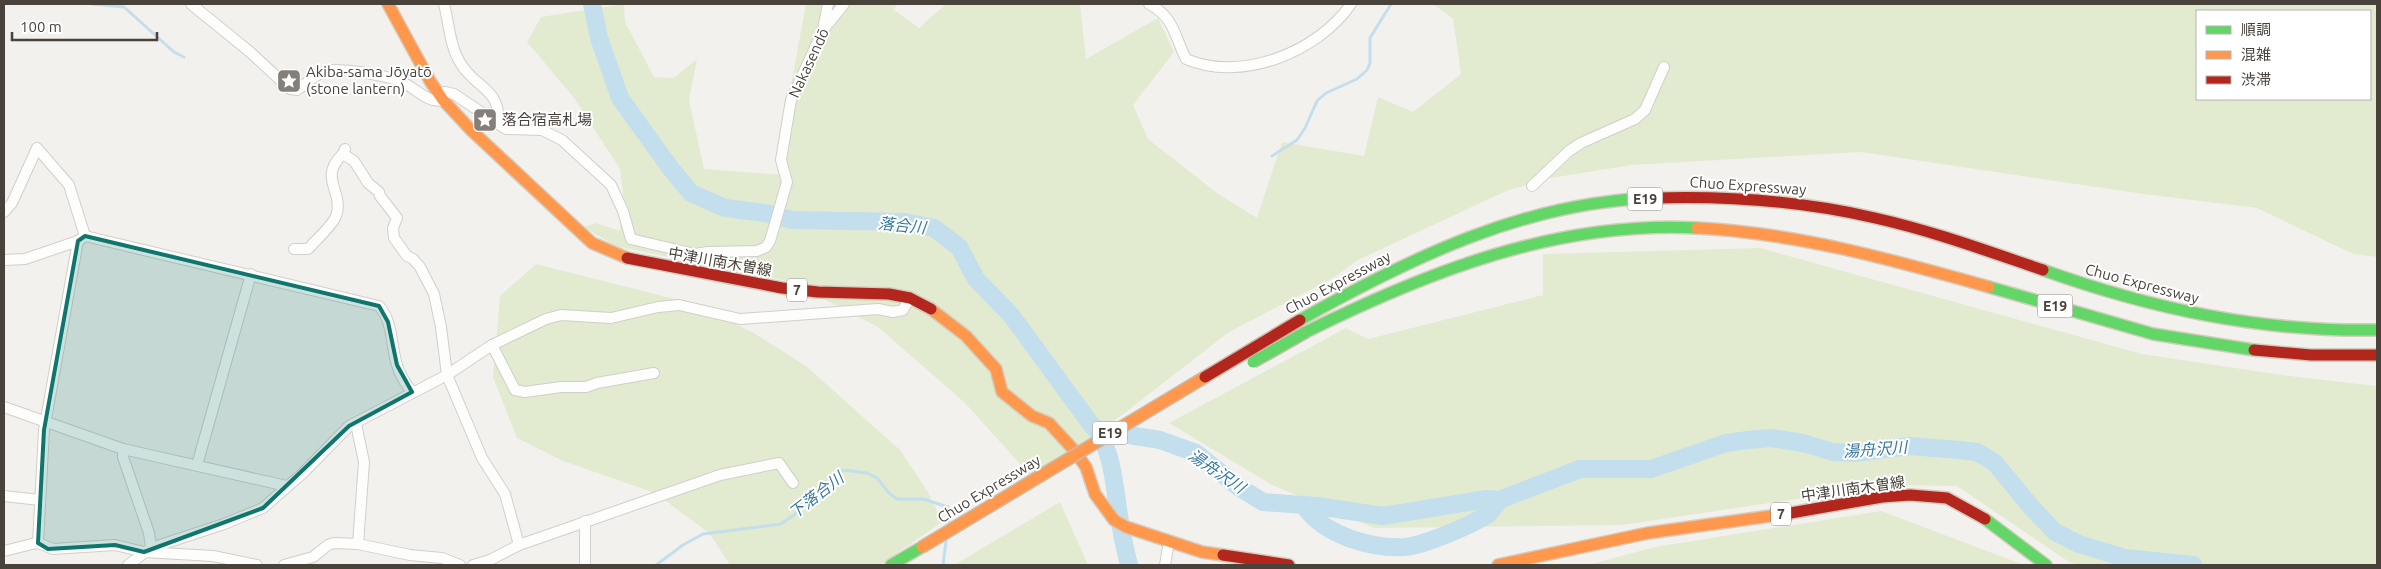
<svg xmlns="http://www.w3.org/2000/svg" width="2381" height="569" font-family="Ubuntu,'Noto Sans JP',sans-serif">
<rect width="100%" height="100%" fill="#f3f1ee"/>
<!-- green -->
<g fill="#e2ebd0" fill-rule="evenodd">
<path d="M624,4L625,22L654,77L674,78L697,59L689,100L704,169L782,175L790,141L789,96L806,4H897L894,10L919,28L946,4H1080L1086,59L1158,18L1174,52L1133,105L1148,139L1217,193L1257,218L1282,142L1364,156L1378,97L1413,112L1461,74L1453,19L1433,4H2377V257L2353,254L2257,208L2143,194L1861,152L1632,165L1551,178L1506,191L1358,260L1333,278L1229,332L1060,463L1029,474L965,403L878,327L791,282L615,246L584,227L596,223L620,231L623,192L620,169L574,98L527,42L541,17ZM2197,11H2370V99H2197Z"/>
<polygon points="1760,248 2142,354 2282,375 2377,386 2377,565 2079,565 2069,562 1957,486 1890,485 1622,525 1374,528 1272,485 1169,423 1346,328 1368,339 1543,295 1543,254"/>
<polygon points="536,264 695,304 752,332 806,366 900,450 928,492 942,522 880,565 730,565 709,533 655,493 563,461 517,438 493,377 500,296"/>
<polygon points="1060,502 1088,565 954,565"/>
<polygon points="1881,511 2024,565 1588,565 1655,547"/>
</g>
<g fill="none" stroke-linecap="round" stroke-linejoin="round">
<!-- stream -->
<g stroke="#c3deed" stroke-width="3">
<polyline points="92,4 124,7 174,52 184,57"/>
<polyline points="1272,156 1297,140 1305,128 1317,101 1326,93 1357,79 1367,70 1370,63 1370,38 1391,4"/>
<polyline points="656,565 683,545 703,534 781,524 794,515 843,470 867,473 877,478 889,493 897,499 923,499 948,507 949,522"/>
<polyline points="943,565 946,541"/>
</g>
<!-- river -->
<g stroke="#c3deed" stroke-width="18">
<path d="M592,4L599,38L620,98L671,169L691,193L725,208L765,213L792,220L905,222L934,228L959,247L976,279L1011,315L1090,423C1113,444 1114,486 1119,515C1121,532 1125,549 1129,565"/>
<polyline points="1098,430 1160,440 1196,453 1237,486 1263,502 1317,506 1383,516 1487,499 1499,500 1580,469 1651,469 1726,443 1748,440 1771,438 1803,443 1833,452 1854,453 1910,446 1959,450 1977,452 1995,463 2032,508 2055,532 2079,544 2125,558 2193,565"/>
<path d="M1305,507C1324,535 1371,549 1405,547C1425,545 1469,526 1487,515C1492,511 1496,505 1499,500"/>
</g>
<defs>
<g id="street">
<path d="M191,4L250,52L290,89L297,90C306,84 316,74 326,71C338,67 390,76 402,82C414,87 430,105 443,100"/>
<path d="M444,4C449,23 450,48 461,64C475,88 502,89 498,124"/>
<path d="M1149,4C1174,17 1174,35 1186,59C1241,83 1318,52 1351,4"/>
<polyline points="823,29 828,4"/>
<polyline points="439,94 445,92 454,94 506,129 542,130 562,140 611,185 623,211 631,239 695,254 708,252 757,251 766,247 770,241 787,182 781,160 791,100 823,30 844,4"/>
<polyline points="345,149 343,154 354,161 368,183 379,192 380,196 397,218 393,228 394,238 407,256 413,259 420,267 434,294 441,327 447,375 482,458 505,494 519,545"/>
<polyline points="1532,186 1569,151 1581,143 1635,119 1645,110 1664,67"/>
<polyline points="4,212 12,203 37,148 69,185 85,236"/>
<path d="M85,236L379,306C393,321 391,346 397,365C400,376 406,384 412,392"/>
<path d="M294,249H308C315,241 333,225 336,216C345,192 317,178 343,154"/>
<polyline points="4,260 25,259 78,241"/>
<polyline points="492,345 515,390 525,392 561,387 586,387 597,383 654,373"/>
<polyline points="4,407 123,449 287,486"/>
<polyline points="356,424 364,462 358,544"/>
<polyline points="123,449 123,457 149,533 151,548"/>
<polyline points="197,465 251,274"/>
<polyline points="4,496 40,500"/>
<polyline points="585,521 585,565"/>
<polyline points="38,543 44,430 78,241 85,236"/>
<polyline points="4,551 32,544 38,543 53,549 115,545 144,552 213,556 257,565"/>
<polyline points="128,565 151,548 224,524 263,508 303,473 349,426 447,375 492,345 546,319 561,315 611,318 658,307 679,305 740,319 878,309 893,312 903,310 910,298"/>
<polyline points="284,565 313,557 328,545 334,543 358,544 410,555 442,558 460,565"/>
<polyline points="473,565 490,560 519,545 720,475 779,463 793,483"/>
<polyline points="1165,565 1169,541"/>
</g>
<g id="fast">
<path d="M2043,270C2152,309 2261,332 2377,330"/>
<polyline points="1989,287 2153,334 2254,350"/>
<path d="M1300,320C1410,258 1527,201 1656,198"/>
<path d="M1306,332C1429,271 1557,221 1697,228"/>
<polyline points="1985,519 2046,565"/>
<polyline points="891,565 922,547"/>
</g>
<g id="slow">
<polyline points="388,4 430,81 443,100 472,131 592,243 627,258"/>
<path d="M1697,228C1797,233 1893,260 1989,287"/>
<polyline points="931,309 966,336 996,369 1002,392 1032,416 1049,423 1073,449 1086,467 1095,494 1114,520 1126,527 1202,552 1223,555"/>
<polyline points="1498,565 1648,533 1785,514"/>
</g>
<g id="jam">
<path d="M1656,198C1730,196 1803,201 1875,218C1933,231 1987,251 2043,270"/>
<polyline points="627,258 782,288 818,292 889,294 910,298 931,309"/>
<polyline points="2254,350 2311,355 2377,355"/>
<polyline points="1785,514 1882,497 1910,495 1947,498 1985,519"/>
<polyline points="1223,555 1289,565"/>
</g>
</defs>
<!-- street casing -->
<use href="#street" stroke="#d1cfcc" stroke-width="12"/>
<!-- fast casing -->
<use href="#fast" stroke="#d4ccbd" stroke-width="14"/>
<!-- slow casing -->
<use href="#slow" stroke="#d4ccbd" stroke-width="14"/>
<!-- jam casing -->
<use href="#jam" stroke="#d4ccbd" stroke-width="14"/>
<!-- street -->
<use href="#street" stroke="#fdfdfc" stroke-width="10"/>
<!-- fast -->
<use href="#fast" stroke="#63d668" stroke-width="11"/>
<!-- slow -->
<use href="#slow" stroke="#ff974d" stroke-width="11"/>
<!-- jam -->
<use href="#jam" stroke="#b3261e" stroke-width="11"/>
<defs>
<polyline id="fast-bridge" points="1253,362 1306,332"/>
<polyline id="slow-bridge" points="922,547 1205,377"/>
<polyline id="jam-bridge" points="1205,377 1300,320"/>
</defs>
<!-- fast-bridge casing -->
<use href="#fast-bridge" stroke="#c9bcab" stroke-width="14" stroke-linecap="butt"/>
<!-- slow-bridge casing -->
<use href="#slow-bridge" stroke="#c9bcab" stroke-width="14" stroke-linecap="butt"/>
<!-- jam-bridge casing -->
<use href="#jam-bridge" stroke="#c9bcab" stroke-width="14" stroke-linecap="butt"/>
<!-- fast-bridge -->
<use href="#fast-bridge" stroke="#63d668" stroke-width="11"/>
<!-- slow-bridge -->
<use href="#slow-bridge" stroke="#ff974d" stroke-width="11"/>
<!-- jam-bridge -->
<use href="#jam-bridge" stroke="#b3261e" stroke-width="11"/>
</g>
<!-- marked area -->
<path fill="#0f766e" fill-opacity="0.2" stroke="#0f766e" stroke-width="4" stroke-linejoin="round" d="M85,236L379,306L388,322L397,365L412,392L349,426L263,508L144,552L115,545L48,549L38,543L44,430L78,241Z"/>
<!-- icons -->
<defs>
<symbol id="sight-square" viewBox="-11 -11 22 22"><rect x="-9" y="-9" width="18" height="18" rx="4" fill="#847f79" stroke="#fff"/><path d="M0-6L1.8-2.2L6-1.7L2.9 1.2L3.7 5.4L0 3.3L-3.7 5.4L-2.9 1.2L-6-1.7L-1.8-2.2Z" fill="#fff"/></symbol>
</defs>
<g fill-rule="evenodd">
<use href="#sight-square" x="275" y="67" width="28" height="28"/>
<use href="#sight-square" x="471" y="106" width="28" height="28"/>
</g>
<g text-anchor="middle" stroke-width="4" stroke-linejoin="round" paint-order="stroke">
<!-- shield labels -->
<g fill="#fff" stroke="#807b75" stroke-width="1">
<rect x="1627.5" y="187.5" width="35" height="23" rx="4"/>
<rect x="787" y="278.5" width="20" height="23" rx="4"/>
<rect x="2037.5" y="294.5" width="35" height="23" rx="4"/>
<rect x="1092.5" y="421.5" width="35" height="23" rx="4"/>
<rect x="1771" y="502.5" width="20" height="23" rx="4"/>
</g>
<g font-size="14" font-weight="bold" fill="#49423a">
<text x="1645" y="204">E19</text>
<text x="797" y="295">7</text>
<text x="2055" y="311">E19</text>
<text x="1110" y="438">E19</text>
<text x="1781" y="519">7</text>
</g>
<!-- street labels -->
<g font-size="15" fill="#49423a" stroke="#fff">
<text transform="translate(809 63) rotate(-65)" y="5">Nakasendō</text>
<text transform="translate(1748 186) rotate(4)" y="5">Chuo Expressway</text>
<text transform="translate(720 262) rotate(10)" y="5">中津川南木曽線</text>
<text transform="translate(1338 283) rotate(-28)" y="5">Chuo Expressway</text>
<text transform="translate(2142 284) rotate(15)" y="5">Chuo Expressway</text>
<text transform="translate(989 489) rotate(-31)" y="5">Chuo Expressway</text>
<text transform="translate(1853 489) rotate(-8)" y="5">中津川南木曽線</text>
</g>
<!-- poi labels -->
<g font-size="15" fill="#49423a" stroke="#fff" text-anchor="start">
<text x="306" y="77">Akiba-sama Jōyatō<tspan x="306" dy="17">(stone lantern)</tspan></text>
<text x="502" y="125">落合宿高札場</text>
</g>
<!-- water labels -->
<g font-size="16" font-style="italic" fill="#35789f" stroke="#fff">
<text transform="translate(902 225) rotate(6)" y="6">落合川</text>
<text transform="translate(1875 449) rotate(-4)" y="6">湯舟沢川</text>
<text transform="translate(1217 471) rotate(34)" y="6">湯舟沢川</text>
<text transform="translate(816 495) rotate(-38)" y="6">下落合川</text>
</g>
</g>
<!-- border -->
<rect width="2381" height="569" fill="none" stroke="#49423a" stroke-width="10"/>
<!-- legend -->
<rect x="2196" y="10" width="175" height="90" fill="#ffffff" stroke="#b6b3b0"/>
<rect x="2206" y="26" width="25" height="8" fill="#63d668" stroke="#b6b3b0"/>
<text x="2241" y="35" font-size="15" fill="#49423a">順調</text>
<rect x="2206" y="51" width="25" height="8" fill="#ff974d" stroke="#b6b3b0"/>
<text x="2241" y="60" font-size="15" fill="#49423a">混雑</text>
<rect x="2206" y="76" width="25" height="8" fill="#b3261e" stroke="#b6b3b0"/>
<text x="2241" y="85" font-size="15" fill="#49423a">渋滞</text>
<!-- scale -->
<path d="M12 32v8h145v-8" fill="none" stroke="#49423a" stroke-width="2.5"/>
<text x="20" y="32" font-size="15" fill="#49423a" stroke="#ffffff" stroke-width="4" paint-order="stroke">100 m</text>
</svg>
